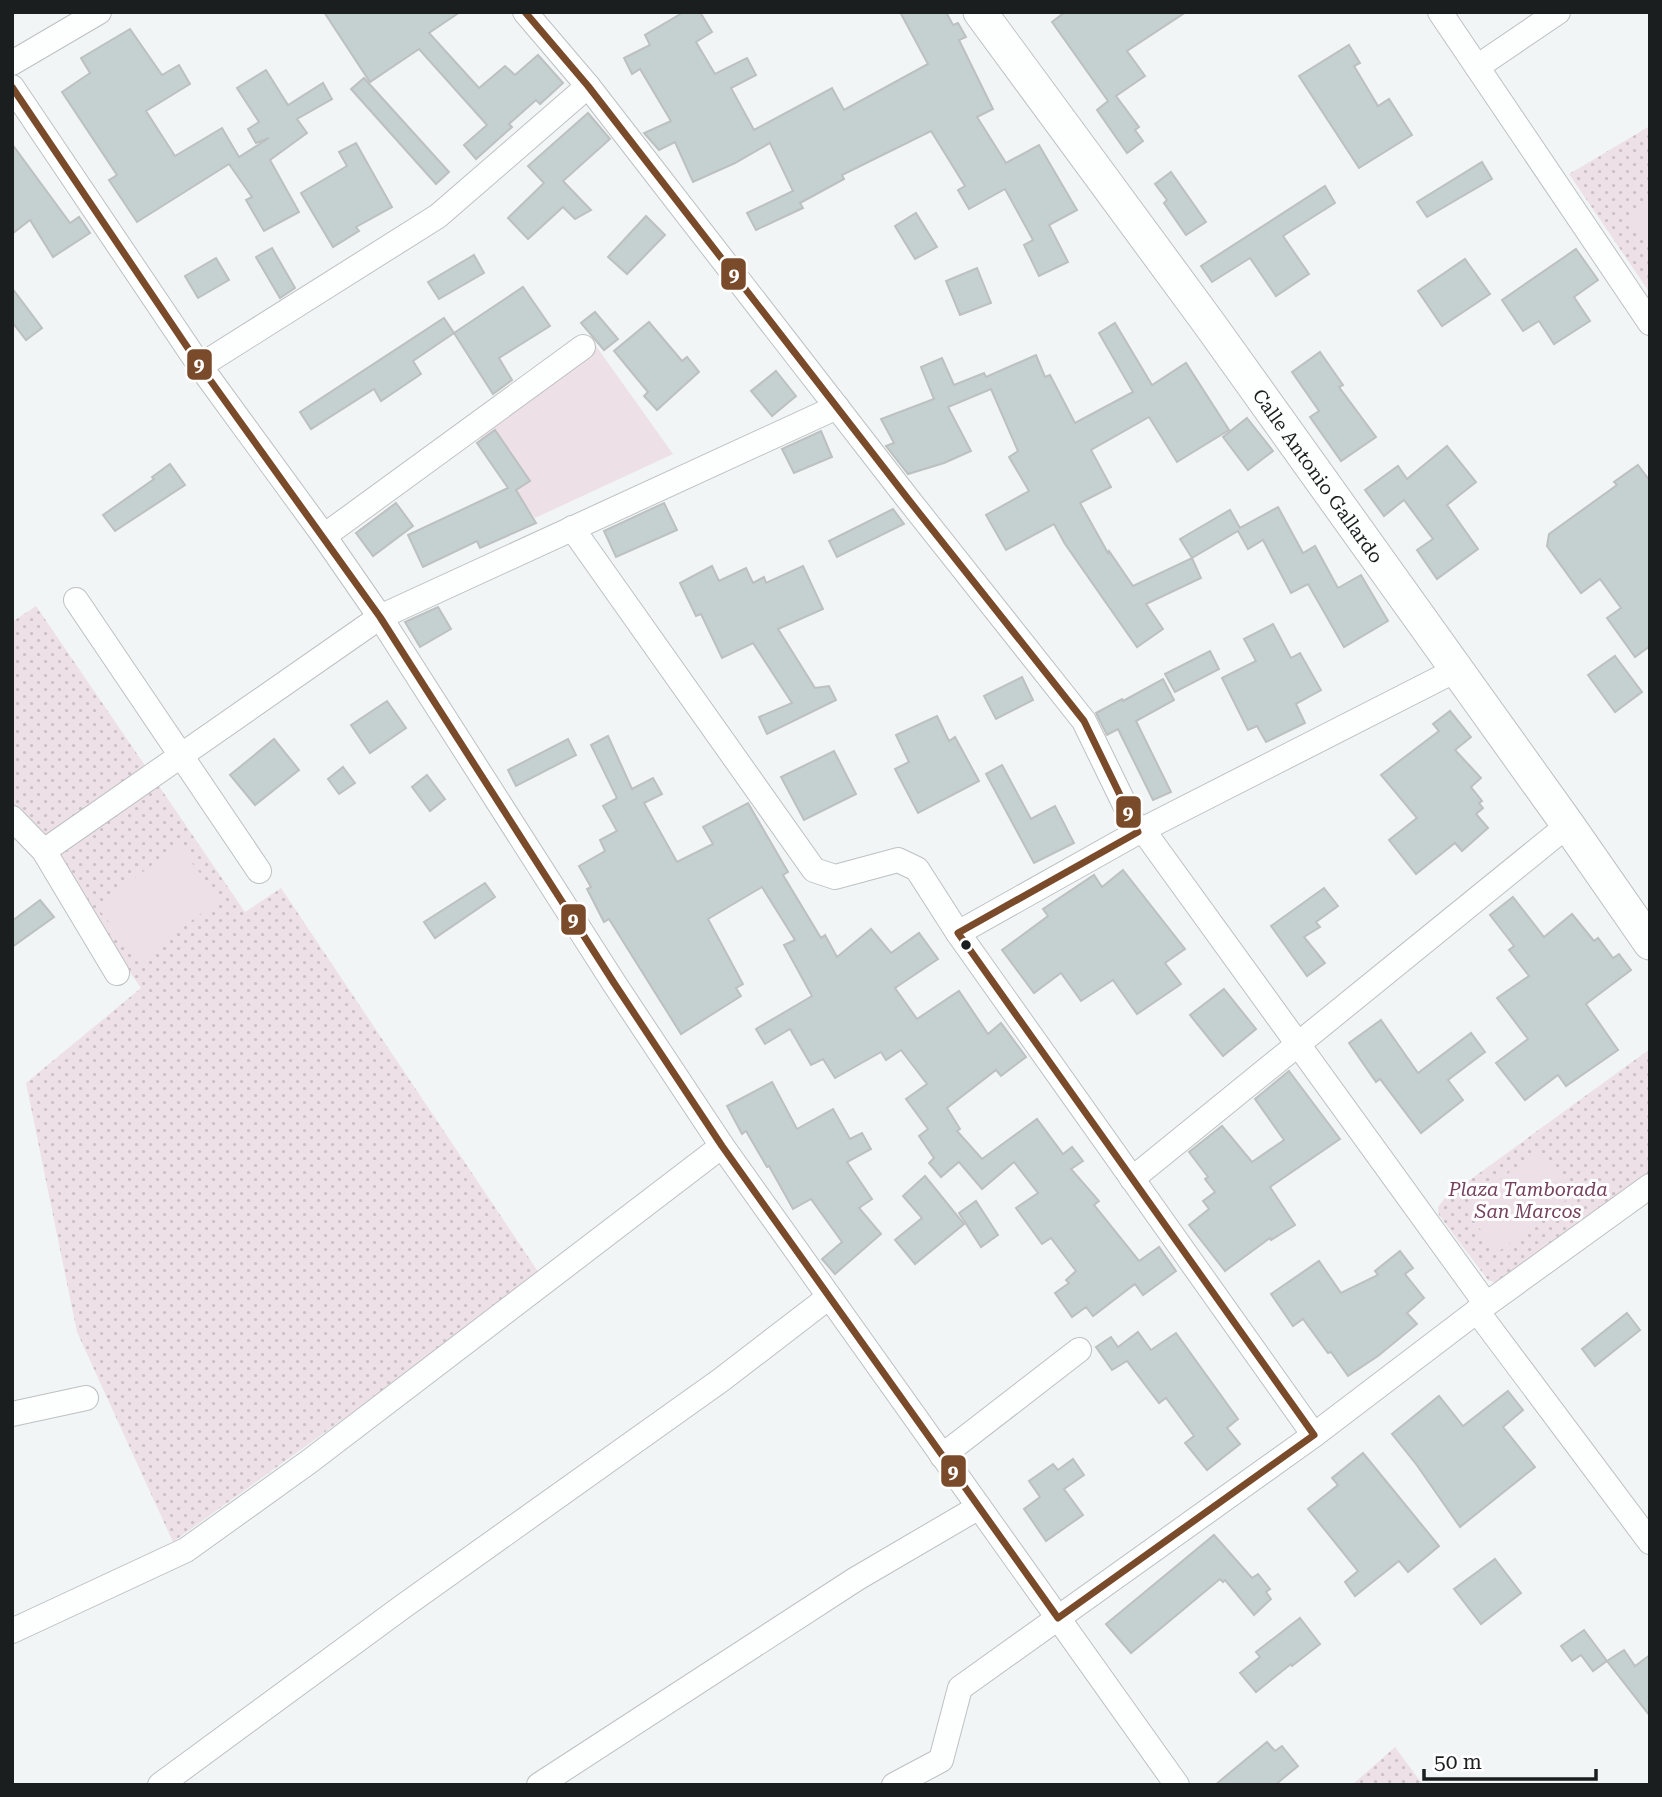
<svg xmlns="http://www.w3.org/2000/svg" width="1662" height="1797" font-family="'Roboto Serif',serif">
<defs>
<pattern id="grass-dots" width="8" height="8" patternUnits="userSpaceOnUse" patternTransform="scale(1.75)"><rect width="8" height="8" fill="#ede0e7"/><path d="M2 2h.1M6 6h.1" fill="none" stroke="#cbc0c6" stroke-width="1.8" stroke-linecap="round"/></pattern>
</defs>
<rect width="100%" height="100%" fill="#f1f5f5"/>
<!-- grass -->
<g fill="url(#grass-dots)">
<polygon points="1650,126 1650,293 1569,174"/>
<polygon points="36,606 245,912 281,888 541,1276 173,1542 77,1332 26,1083 141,988 12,804 12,622"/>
<polygon points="1650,1049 1650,1173 1504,1281 1496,1283 1488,1280 1439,1215 1438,1207 1445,1198"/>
<polygon points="1395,1747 1423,1785 1352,1785"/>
</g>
<!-- pitch -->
<g fill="#ede0e7">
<polygon points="1650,201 1650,249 1627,218"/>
<polygon points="596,346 673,454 535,518 474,429"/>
<polygon points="178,845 220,899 139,961 97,907"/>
<polygon points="1539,1150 1573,1195 1498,1252 1463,1207"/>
</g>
<!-- building -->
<g fill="#c5d0d0" stroke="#bdc0c0" stroke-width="2">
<polygon points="324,12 460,12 429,33 479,88 505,66 515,75 538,55 563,83 540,104 536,100 509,124 512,127 476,159 464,145 487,125 419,49 370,82"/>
<polygon points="684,12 700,12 712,32 696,42 715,74 747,58 756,75 731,88 754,130 832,88 844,110 928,64 900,12 946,12 953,25 958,23 966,37 959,40 993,109 977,117 1006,163 1039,145 1077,210 1049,225 1068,262 1039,276 1024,245 1033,240 1005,189 969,209 958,190 965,186 931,131 842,175 844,179 800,203 803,208 756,230 747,213 793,191 770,143 735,163 693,182 675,142 659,150 644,133 671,121 640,69 632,74 624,58 650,45 645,35"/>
<polygon points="1065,12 1186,12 1127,51 1145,76 1116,96 1139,127 1135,130 1143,141 1127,153 1097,110 1108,101 1052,22"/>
<polygon points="130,29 162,75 179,65 190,84 146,111 175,156 222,128 239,157 269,138 256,143 248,129 259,122 237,88 266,70 288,105 323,83 332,99 297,119 307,133 270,160 299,212 264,231 246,200 252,197 229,164 137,222 109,180 117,175 62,92 90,73 81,58"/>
<polygon points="1349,45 1360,63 1354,66 1378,106 1389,99 1412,135 1359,168 1299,76"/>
<polygon points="364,78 449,172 436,184 351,89"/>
<polygon points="588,113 610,139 563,181 591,210 575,219 563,207 528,239 508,218 544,183 528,166"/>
<polygon points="356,143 392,207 356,227 359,231 333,247 301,193 347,166 339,152"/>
<polygon points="12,144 70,223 79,217 90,233 53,257 30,220 12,234"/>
<polygon points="1482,162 1492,179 1427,217 1417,202"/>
<polygon points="1171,172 1206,222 1186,235 1164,203 1167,200 1155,184"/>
<polygon points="1325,186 1335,203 1283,236 1309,274 1276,296 1250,258 1212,282 1201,266"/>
<polygon points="916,213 937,247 915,259 895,226"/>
<polygon points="646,216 665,235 627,274 608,257"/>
<polygon points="272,248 295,288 280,298 256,257"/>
<polygon points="1576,249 1598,280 1574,297 1590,321 1554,344 1539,321 1523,331 1502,300"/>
<polygon points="474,255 484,273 439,299 428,282"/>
<polygon points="216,258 229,280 198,298 185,276"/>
<polygon points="1465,259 1490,294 1442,326 1418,291"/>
<polygon points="977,268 991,303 960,315 946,281"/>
<polygon points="523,287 550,326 499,358 512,380 493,394 454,333"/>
<polygon points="12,288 42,328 26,340 12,322"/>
<polygon points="595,312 618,339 604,350 581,323"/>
<polygon points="444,318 454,333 413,361 421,374 381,401 374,389 311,429 300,412"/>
<polygon points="649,322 682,361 687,357 699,372 657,410 644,396 648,392 614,351"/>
<polygon points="1115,323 1152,385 1186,363 1229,430 1177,462 1149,417 1091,450 1111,487 1080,503 1108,553 1109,551 1133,586 1192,558 1201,578 1146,604 1163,629 1137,647 1065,544 1054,524 1006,550 986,515 1029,491 1009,457 1018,451 991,389 948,407 971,451 944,463 908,474 886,446 894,443 881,419 934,399 921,367 942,358 954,385 984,373 986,377 1036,355 1045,377 1050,375 1075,423 1133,392 1099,333"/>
<polygon points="1320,352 1343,385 1339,387 1376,437 1341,461 1310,417 1319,411 1292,372"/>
<polygon points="776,371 796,396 772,416 751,391"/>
<polygon points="1247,418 1273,451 1248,470 1223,437"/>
<polygon points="495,430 530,481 516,490 536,523 480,548 477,541 423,567 408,535 508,488 477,443"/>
<polygon points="821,431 832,457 794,473 782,449"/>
<polygon points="1447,446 1476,482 1447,505 1478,549 1437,579 1417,550 1433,539 1404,500 1384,516 1365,490 1398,466 1407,479"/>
<polygon points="170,464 185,485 115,531 103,515 154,479 152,477"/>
<polygon points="1638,465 1650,481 1650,646 1635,657 1607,618 1621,608 1600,579 1581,593 1547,546 1549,534 1617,485 1614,482"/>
<polygon points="396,503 413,526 373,556 356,533"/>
<polygon points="664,503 677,530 616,557 604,531"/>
<polygon points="1278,507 1303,553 1315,546 1338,588 1361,575 1388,621 1344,647 1308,584 1291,593 1263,540 1248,549 1238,531 1192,558 1180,539 1230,510 1240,528"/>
<polygon points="893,509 904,524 837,557 829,541"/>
<polygon points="712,566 719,581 746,568 753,583 764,577 766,583 803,566 823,609 778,629 815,688 829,686 836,700 767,734 759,717 792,703 753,643 722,658 701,614 696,616 680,583"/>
<polygon points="438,607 451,629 420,647 405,622"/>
<polygon points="1273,624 1291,658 1300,653 1321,690 1296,704 1305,723 1266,742 1257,726 1248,730 1222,678 1256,661 1244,639"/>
<polygon points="1210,651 1219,669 1175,692 1165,674"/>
<polygon points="1615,656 1642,692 1615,712 1588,675"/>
<polygon points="1022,677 1033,700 996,719 984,696"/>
<polygon points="1163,679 1174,700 1136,721 1171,792 1153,800 1118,729 1107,735 1096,713 1122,699 1123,701"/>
<polygon points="387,701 406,728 370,753 351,725"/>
<polygon points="1450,711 1471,737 1455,750 1481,778 1471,787 1482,801 1479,803 1483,808 1476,814 1488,828 1462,851 1455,843 1416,874 1389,840 1417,818 1381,775 1439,731 1433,724"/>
<polygon points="937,716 949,741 955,737 979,781 918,813 895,769 909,762 896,735"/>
<polygon points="608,736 632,789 653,778 662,794 644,803 677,862 713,844 703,827 748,803 788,872 783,875 821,938 825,935 837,957 871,929 891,953 919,933 938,959 895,988 917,1019 959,991 988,1034 1001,1023 1026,1057 1001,1076 996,1070 947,1108 960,1129 957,1131 982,1159 1037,1119 1063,1154 1072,1147 1083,1161 1071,1169 1099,1201 1094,1205 1139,1261 1159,1247 1176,1271 1143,1295 1135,1284 1093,1316 1086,1307 1072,1317 1055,1293 1069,1283 1066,1280 1076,1271 1051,1238 1042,1244 1016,1208 1038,1193 1014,1162 982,1189 959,1162 941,1177 929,1163 934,1158 919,1136 928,1129 906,1099 927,1084 901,1050 886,1060 881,1052 835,1078 823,1059 811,1065 790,1029 765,1044 756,1029 812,996 784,945 795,940 762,887 708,919 743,984 736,988 741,996 681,1034 609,919 604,922 587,889 591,887 579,866 605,851 600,840 617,831 603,806 617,798 591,745"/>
<polygon points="274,739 299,770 255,805 230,775"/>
<polygon points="568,739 576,755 516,786 508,770"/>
<polygon points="834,751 856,794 804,820 781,777"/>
<polygon points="1002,765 1031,819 1055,806 1074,843 1034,863 986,774"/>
<polygon points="343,767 355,783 339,794 328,779"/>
<polygon points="427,775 445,799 430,811 412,787"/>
<polygon points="1123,870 1185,949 1165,963 1181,984 1137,1014 1113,980 1081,1001 1061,973 1034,993 1002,950 1048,916 1043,909 1094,875 1102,887"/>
<polygon points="485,883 495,897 435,938 424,922"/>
<polygon points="1324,888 1338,906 1316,922 1320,927 1304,937 1325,963 1307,976 1271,926"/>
<polygon points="1513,897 1544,937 1572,914 1594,941 1598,938 1613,958 1619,954 1631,970 1586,1004 1618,1050 1566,1086 1558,1075 1525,1100 1496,1063 1528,1039 1497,998 1529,976 1509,950 1514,946 1490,915"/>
<polygon points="40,900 54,917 12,947 12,921"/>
<polygon points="1224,989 1256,1029 1223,1056 1190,1015"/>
<polygon points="1381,1020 1418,1073 1471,1033 1485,1052 1448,1080 1463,1100 1421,1133 1380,1079 1376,1082 1349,1043"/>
<polygon points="1289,1071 1340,1139 1270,1187 1295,1225 1271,1240 1270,1238 1225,1271 1189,1225 1209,1209 1203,1201 1215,1192 1205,1179 1208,1177 1189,1152 1222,1126 1252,1162 1284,1140 1255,1099"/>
<polygon points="772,1082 797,1129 833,1109 850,1139 862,1133 871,1149 847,1162 872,1199 859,1208 881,1234 835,1274 822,1259 842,1242 811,1199 793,1209 769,1166 767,1167 746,1131 742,1134 727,1106"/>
<polygon points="925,1176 964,1224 915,1264 895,1240 922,1218 903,1196"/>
<polygon points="976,1201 998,1235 981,1247 959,1213"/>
<polygon points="1400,1251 1413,1268 1405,1274 1424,1298 1407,1313 1417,1324 1378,1356 1348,1376 1331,1352 1328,1353 1303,1319 1293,1326 1271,1294 1319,1261 1341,1293 1378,1275 1375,1271"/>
<polygon points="1627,1313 1640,1330 1595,1366 1582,1349"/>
<polygon points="1138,1332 1151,1350 1176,1333 1238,1419 1227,1428 1240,1444 1207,1470 1185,1443 1194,1436 1166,1398 1159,1403 1127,1361 1112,1370 1096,1347 1111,1337 1118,1347"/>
<polygon points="1508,1391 1523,1410 1503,1427 1535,1467 1460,1527 1416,1464 1392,1434 1439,1396 1463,1426"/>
<polygon points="1363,1453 1439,1546 1408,1572 1399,1561 1355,1596 1345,1582 1358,1571 1308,1509 1338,1485 1332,1478"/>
<polygon points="1073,1459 1084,1475 1064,1489 1083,1515 1046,1541 1024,1509 1040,1497 1029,1481 1053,1464 1058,1470"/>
<polygon points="1214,1535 1252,1578 1258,1574 1270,1589 1266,1592 1271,1599 1254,1615 1225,1580 1223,1582 1220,1579 1131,1653 1106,1624"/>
<polygon points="1495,1559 1521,1593 1481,1624 1454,1589"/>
<polygon points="1300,1618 1320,1644 1292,1666 1291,1664 1256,1692 1240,1673 1260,1657 1256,1652"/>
<polygon points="1584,1630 1607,1661 1593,1671 1581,1655 1572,1661 1561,1646"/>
<polygon points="1624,1650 1635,1666 1650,1655 1650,1716 1607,1661"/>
<polygon points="1267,1742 1275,1751 1282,1746 1298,1766 1275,1785 1215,1785"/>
</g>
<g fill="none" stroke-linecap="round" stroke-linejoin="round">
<defs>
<g id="minor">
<polyline points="525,12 588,86 908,499 1084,721 1138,832"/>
<polyline points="1440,12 1650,323"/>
<polyline points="12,63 99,12"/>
<polyline points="1477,67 1558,12"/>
<polyline points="12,87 200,366 324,536 380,617 614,983 722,1146 1177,1785"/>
<polyline points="200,366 438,216 588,86"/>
<polyline points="572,528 814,870 835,877 898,860 917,869 958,933 1314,1435"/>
<polyline points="324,536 583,347"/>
<polyline points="76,600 259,871"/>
<polyline points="12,818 44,851 117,973"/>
<polyline points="1143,830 1486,1304"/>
<polyline points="44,851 380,617 837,407"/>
<polyline points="958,933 1138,832 1456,670"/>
<polyline points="1132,1179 1568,825"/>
<polyline points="1477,1311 1650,1542"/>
<polyline points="12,1414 86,1398"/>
<polyline points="942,1456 1079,1350"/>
<polyline points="12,1631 186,1550 310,1461 722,1146"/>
<polyline points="160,1785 405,1605 721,1380 829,1297"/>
<polyline points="539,1785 856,1579 979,1507"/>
<polyline points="894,1785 941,1760 960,1688 1314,1435 1477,1311 1650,1186"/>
</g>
<g id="secondary">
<path id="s1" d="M980,12L1208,322L1568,825L1650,943"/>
</g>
</defs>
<!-- minor casing -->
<use href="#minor" stroke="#bec1c1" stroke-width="26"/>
<!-- secondary casing -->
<use href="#secondary" stroke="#bec1c1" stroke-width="35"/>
<!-- minor -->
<use href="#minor" stroke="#fdfefe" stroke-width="24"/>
<!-- secondary -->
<use href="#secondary" stroke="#fdfefe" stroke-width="33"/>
<defs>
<polyline id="bus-1" points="12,87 200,366 380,617 614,983 722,1146 1058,1618 1314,1435 958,933 1138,832 1084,721 908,499 588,86 525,12"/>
</defs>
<!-- bus-1 casing -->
<use href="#bus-1" stroke="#fff" stroke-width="12"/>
<!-- bus-1 -->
<use href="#bus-1" stroke="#7a4b2a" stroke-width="7"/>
</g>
<!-- markers -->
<circle fill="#1b1e1e" stroke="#fff" stroke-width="2.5" cx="966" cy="945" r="6"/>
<g text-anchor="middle" stroke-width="6" stroke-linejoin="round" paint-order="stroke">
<!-- street labels -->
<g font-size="19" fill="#1b1e1e" stroke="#fff">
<text dy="7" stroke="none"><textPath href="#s1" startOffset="574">Calle Antonio Gallardo</textPath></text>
</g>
<!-- park labels -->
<g font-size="19" font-style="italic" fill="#76415d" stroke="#fff">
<text x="1528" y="1196">Plaza Tamborada<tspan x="1528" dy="22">San Marcos</tspan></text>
</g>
</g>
<g stroke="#fff" stroke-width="2.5">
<rect x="720" y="257" width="27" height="34" rx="7" fill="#7a4b2a"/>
<rect x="186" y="348" width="27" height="33" rx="7" fill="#7a4b2a"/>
<rect x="1115" y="795" width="27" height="34" rx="7" fill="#7a4b2a"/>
<rect x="560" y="903" width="27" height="33" rx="7" fill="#7a4b2a"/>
<rect x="940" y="1454" width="27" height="34" rx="7" fill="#7a4b2a"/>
</g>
<g font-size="19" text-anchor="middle" font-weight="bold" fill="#fff">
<text x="734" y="281">9</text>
<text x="199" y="371">9</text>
<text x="1128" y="819">9</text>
<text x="573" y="926">9</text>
<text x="953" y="1478">9</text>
</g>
<!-- border -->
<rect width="1662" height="1797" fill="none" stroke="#1b1e1e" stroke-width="28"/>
<!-- scale -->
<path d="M1424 1769v10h172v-10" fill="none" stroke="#1b1e1e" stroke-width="3.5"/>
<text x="1434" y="1769" font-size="21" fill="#1b1e1e" stroke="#ffffff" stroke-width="5" paint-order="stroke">50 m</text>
</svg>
